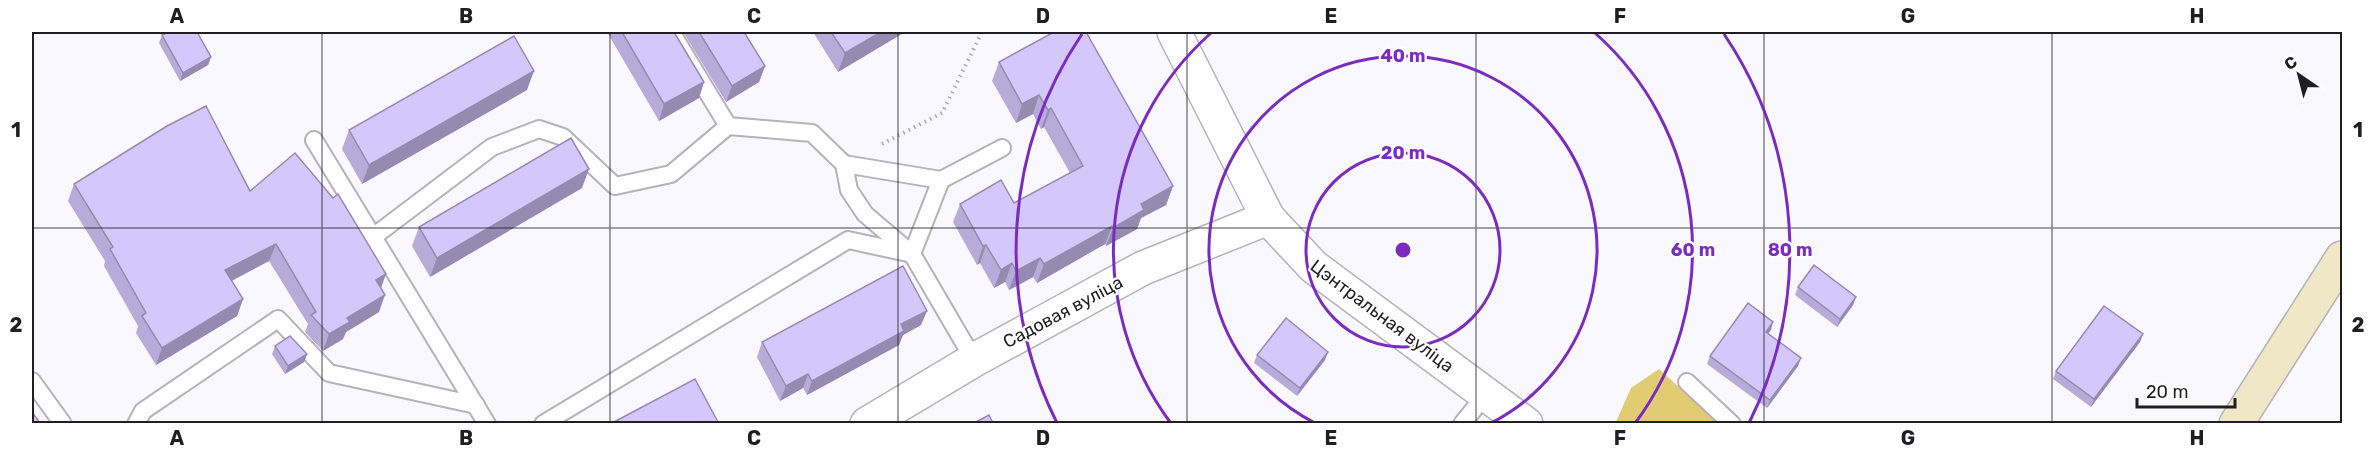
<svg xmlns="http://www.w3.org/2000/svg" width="2374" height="455" font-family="Rubik,sans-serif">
<rect width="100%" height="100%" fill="#f9f8ff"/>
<!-- green -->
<polygon fill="#e1cc74" points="1659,369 1719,423 1615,424 1631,388"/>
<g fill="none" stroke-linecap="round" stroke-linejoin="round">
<defs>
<g id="service">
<polyline points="671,32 728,126 812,133 844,164 849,190 865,214 912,254 974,360"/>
<polyline points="314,140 487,424"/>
<polyline points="844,164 941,180"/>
<polyline points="373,237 492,147 539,129 563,137 615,186 671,174 728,126"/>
<polyline points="912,254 941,180 1002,148"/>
<polyline points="32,381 63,424"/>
<polyline points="1687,382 1732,424"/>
<polyline points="136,424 143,411 278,319 329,373 476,405"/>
<polyline points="543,424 848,240 908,253"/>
<polyline points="1462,424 1486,394"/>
</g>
<g id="minor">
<polyline points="1174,32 1268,218 1314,267 1526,424"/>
<polyline points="867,424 974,360 1143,268 1268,218"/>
</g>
<polyline id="secondary" points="2236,424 2342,258"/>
</defs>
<!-- service casing -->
<use href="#service" stroke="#b4b2ba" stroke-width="20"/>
<!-- minor casing -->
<use href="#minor" stroke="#b4b2ba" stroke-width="36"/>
<!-- secondary casing -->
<use href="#secondary" stroke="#b4b2ba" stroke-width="36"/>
<!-- path -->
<polyline stroke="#aaa9af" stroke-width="4" stroke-dasharray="1.5 4.5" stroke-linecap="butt" points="882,144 942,113 982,32"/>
<!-- service -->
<use href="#service" stroke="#fff" stroke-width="16"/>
<!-- minor -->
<use href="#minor" stroke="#fff" stroke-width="33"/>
<!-- secondary -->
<use href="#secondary" stroke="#efe7c6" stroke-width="33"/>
</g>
<!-- wall -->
<g fill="#b6abd9">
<polygon points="607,32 674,32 704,82 699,98 659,121"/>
<polygon points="683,32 744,32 765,66 759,82 726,102"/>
<polygon points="813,32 905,32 838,72"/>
<polygon points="162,35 211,57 208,65 180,81 159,43"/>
<polygon points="999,62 1173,186 1166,205 1141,218 1137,229 1106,246 1105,244 1037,283 1033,277 1009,290 1005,282 994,288 980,263 977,265 953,222 960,204 1014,203 1070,173 1044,127 1041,129 1033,114 1016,123 992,81"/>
<polygon points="527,90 362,184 342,149 349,130"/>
<polygon points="74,184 250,191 381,288 379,312 346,332 343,339 323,351 305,332 308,324 269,261 232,281 243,299 237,316 156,365 136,333 138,326 104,266 105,261 68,201"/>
<polygon points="582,188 430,277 412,246 419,227"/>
<polygon points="1798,287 1853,305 1837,327 1795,295"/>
<polygon points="921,325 903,335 899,345 807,395 803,388 780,401 757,357 762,342"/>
<polygon points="1771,330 1768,334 1798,366 1767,408 1707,364 1710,356"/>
<polygon points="2143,334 2140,342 2091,407 2053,379 2056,371"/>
<polygon points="275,346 307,354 304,362 285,374 272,354"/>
<polygon points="1257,355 1325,360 1297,396 1254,363"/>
</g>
<!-- shaded-wall -->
<g fill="#948bb0">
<polygon points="881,32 905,32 838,72 845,53"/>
<polygon points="211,57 208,65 180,81 183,73"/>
<polygon points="765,66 759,82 726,102 732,86"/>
<polygon points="534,71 527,90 362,184 369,165"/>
<polygon points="704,82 699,98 659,121 664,104"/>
<polygon points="1039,95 1033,114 1016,123 1022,104"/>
<polygon points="1051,108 1044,127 1041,129 1048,110"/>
<polygon points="589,169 582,188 430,277 437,258"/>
<polygon points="1173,186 1166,205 1141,218 1137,229 1106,246 1113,228 1141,204"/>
<polygon points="1112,226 1105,244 1037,283 1044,264"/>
<polygon points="276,244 269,261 219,287 225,270"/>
<polygon points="986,245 980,263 977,265 983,246"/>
<polygon points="1040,258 1033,277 1009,290 1016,271"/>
<polygon points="1012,263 1005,282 994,288 1001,270"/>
<polygon points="386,274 380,291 376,280"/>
<polygon points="385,295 379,312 346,332 343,339 323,351 329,334 347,318"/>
<polygon points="1856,297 1853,305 1837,327 1840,319"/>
<polygon points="243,299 237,316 156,365 162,348"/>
<polygon points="927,311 921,325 903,335 899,345 807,395 812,381 901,324"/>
<polygon points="1773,322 1771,330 1763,340 1766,332"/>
<polygon points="2143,334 2140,342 2091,407 2094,399"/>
<polygon points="1328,352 1325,360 1297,396 1300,388"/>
<polygon points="307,354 304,362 285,374 288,366"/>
<polygon points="1801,358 1798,366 1767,408 1770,400"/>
<polygon points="808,374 803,388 780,401 786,386"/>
</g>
<!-- building -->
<g fill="#d4c7fc" stroke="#948bb0" stroke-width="1.5">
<polygon points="168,32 197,32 211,57 183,73 162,35"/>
<polygon points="622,32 674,32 704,82 664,104"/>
<polygon points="699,32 744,32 765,66 732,86"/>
<polygon points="831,32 881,32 845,53"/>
<polygon points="1054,32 1086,32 1173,186 1141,204 1144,210 1113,228 1112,226 1044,264 1040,258 1016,271 1012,263 1001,270 986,245 983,246 960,204 1001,180 1014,203 1083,166 1051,108 1048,110 1039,95 1022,104 999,62"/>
<polygon points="514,36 534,71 369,165 349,130"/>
<polygon points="206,106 250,191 295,153 333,198 338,194 386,274 376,280 385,295 347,318 350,322 329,334 311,315 316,312 276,244 225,270 243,299 162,348 142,316 146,313 110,249 113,247 74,184 167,126"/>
<polygon points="571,138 589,169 437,258 419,227"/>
<polygon points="1814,265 1856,297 1840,319 1798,287"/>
<polygon points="903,266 927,311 901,324 904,331 812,381 808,374 786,386 762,342"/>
<polygon points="1748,303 1773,322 1766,332 1801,358 1770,400 1710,356"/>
<polygon points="2104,306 2143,334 2094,399 2056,371"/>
<polygon points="1286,318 1328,352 1300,388 1257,355"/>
<polygon points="290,336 307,354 288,366 275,346"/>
<polygon points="695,379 718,422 715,423 612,423"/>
<polygon points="32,412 40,423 32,423"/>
<polygon points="989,415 993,423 974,423"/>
</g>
<!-- grid -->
<path fill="none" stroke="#1f1e22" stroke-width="1.5" stroke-opacity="0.55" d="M322,32V424M610,32V424M898,32V424M1187,32V424M1476,32V424M1764,32V424M2052,32V424M32,228H2342"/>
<!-- distance rings -->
<g fill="none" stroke="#7b2cbf" stroke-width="3">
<circle cx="1403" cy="250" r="97"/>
<path d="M1315 423A194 194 0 1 1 1491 423"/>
<path d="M1170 422A290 290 0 0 1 1211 33M1595 33A290 290 0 0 1 1636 422"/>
<path d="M1057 423A387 387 0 0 1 1082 34M1724 34A387 387 0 0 1 1749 423"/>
</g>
<g text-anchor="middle" stroke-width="4.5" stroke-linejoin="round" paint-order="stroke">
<!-- street labels -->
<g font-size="18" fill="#1f1e22" stroke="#fff">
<text transform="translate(1063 312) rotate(-28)" y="6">Садовая вуліца</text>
<text transform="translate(1382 316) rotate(37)" y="6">Цэнтральная вуліца</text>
</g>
</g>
<circle cx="1403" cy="250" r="9" fill="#7b2cbf" stroke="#fff" stroke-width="3"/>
<g font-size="18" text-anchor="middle" font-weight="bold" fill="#7b2cbf" stroke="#fff" stroke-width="4.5" stroke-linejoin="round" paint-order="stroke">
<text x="1403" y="62">40 m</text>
<text x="1403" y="159">20 m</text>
<text x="1693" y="256">60 m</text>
<text x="1790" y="256">80 m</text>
</g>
<!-- border -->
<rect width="2374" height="455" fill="none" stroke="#ffffff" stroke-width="66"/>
<!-- north arrow -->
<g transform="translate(2299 75) rotate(325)" stroke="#ffffff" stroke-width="4.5" paint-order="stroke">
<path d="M0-4.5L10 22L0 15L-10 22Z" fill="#1f1e22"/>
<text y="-9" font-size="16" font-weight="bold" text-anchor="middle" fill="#1f1e22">С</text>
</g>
<!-- scale -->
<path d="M2137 398v9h98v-9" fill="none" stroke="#1f1e22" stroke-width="3"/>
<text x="2146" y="398" font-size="18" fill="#1f1e22" stroke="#ffffff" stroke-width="4.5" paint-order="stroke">20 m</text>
<rect x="33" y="33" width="2308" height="389" fill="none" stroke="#1f1e22" stroke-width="2"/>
<g font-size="20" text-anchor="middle" font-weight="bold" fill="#1f1e22">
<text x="177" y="23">A</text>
<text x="466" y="23">B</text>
<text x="754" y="23">C</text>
<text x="1043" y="23">D</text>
<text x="1331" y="23">E</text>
<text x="1620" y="23">F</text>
<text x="1908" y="23">G</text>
<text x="2197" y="23">H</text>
<text x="16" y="137">1</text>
<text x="2358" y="137">1</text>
<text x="16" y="332">2</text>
<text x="2358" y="332">2</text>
<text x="177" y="445">A</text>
<text x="466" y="445">B</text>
<text x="754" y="445">C</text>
<text x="1043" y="445">D</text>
<text x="1331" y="445">E</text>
<text x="1620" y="445">F</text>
<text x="1908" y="445">G</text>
<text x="2197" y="445">H</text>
</g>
</svg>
